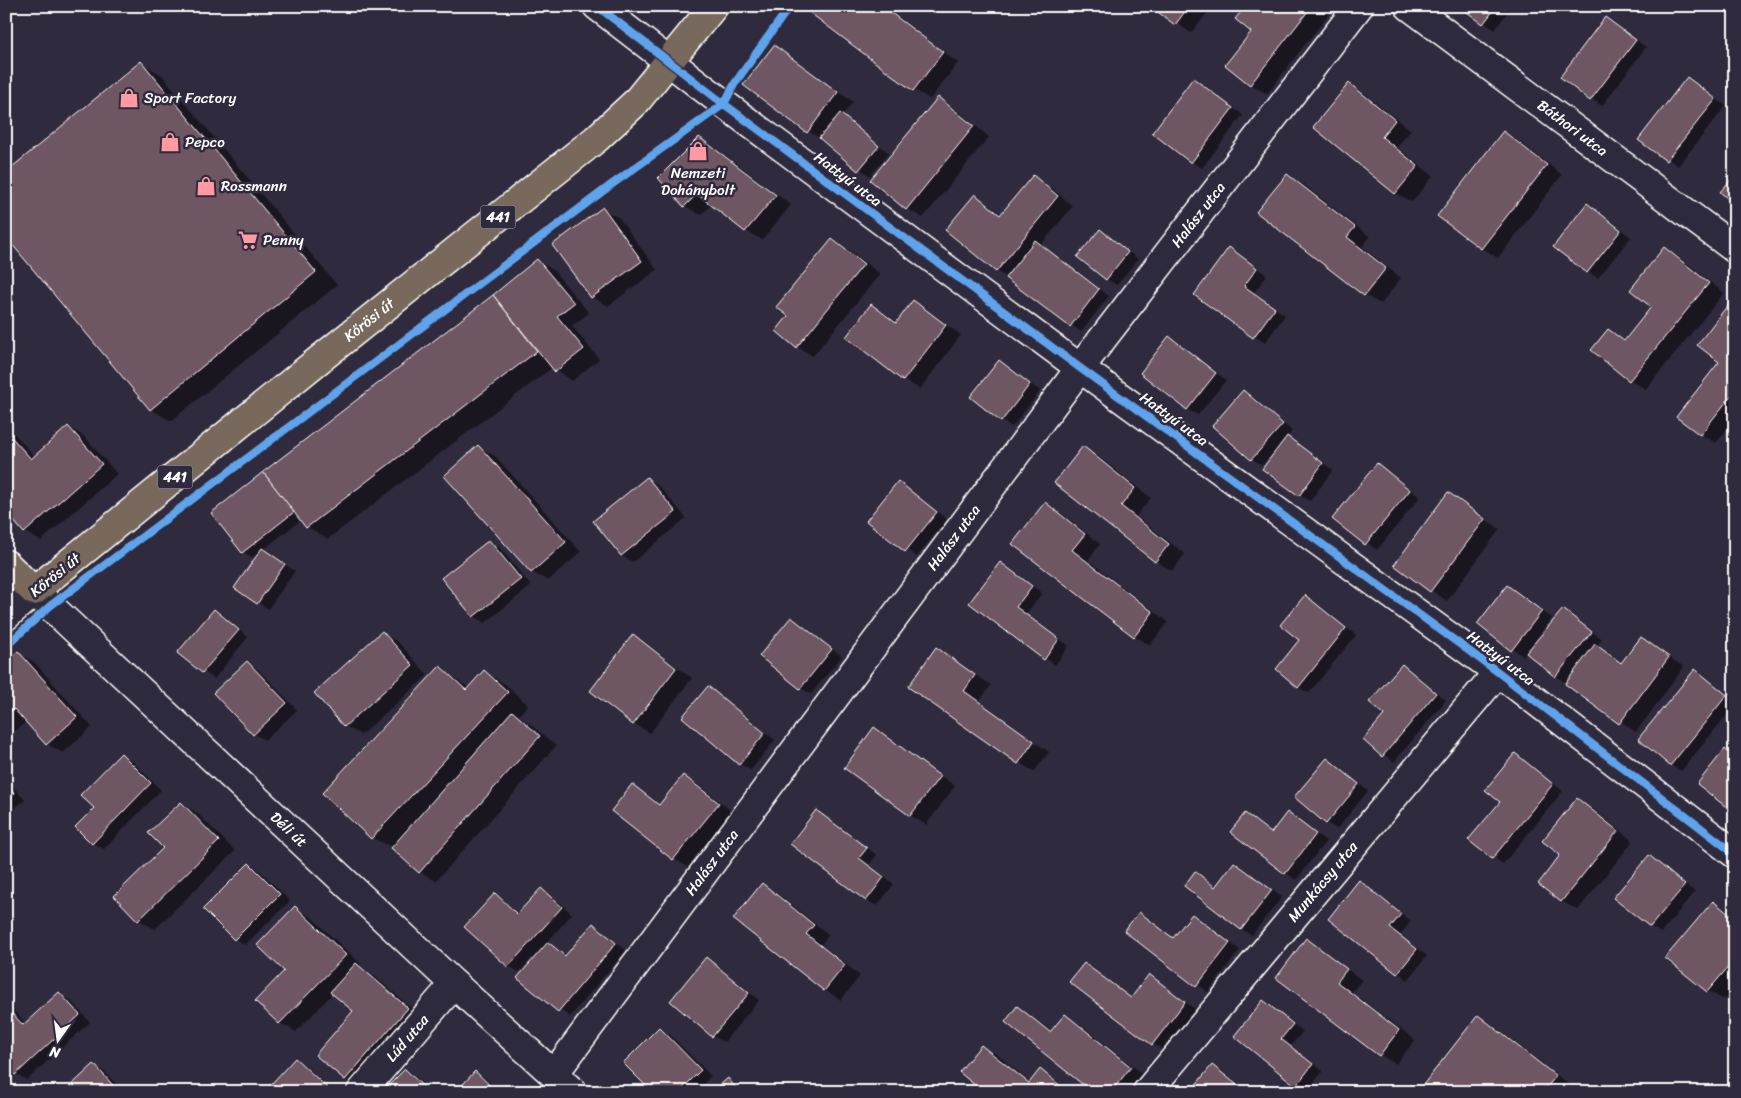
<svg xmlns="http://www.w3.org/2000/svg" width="1741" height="1098" font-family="Sriracha,sans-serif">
<rect width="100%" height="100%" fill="#2f2a3d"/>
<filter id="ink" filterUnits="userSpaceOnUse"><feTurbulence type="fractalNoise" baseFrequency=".02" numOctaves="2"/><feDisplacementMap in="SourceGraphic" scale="10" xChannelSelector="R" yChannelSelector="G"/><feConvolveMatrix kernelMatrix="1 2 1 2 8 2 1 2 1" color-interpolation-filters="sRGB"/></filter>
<g filter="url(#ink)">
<!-- shadow -->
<g fill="#0007">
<polygon points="803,6 884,6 958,63 930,99 914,90"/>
<polygon points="1152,6 1213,6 1191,33"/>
<polygon points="1247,6 1334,7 1267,94 1250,84 1253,32"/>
<polygon points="1461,6 1512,6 1495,30"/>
<polygon points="1605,19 1646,47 1602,106 1561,77"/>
<polygon points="774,46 853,102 842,116 889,153 870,176 825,141 808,131"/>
<polygon points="141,63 162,75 337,285 171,421 150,409"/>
<polygon points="1688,78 1726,106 1678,166 1640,139"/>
<polygon points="1194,80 1243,115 1202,168 1192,162"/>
<polygon points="1349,84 1365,94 1411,130 1397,147 1433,176 1412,202 1396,193 1314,127"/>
<polygon points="938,99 954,108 989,137 923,218 907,209"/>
<polygon points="1504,132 1520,142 1562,175 1498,258 1482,248 1439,216"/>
<polygon points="700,139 716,148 791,205 762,240 746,231 712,204 701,215 685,206"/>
<polygon points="1287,175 1303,184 1370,237 1362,247 1401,278 1381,304 1364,295"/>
<polygon points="1033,177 1049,186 1073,206 1041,245 1109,296 1081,332 997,271 975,196 1002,214"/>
<polygon points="1587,204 1631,237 1598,278 1588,272"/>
<polygon points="603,209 619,218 657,270 608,306 592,297"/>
<polygon points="1100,230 1138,259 1117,285 1106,279"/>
<polygon points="833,240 849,250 880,274 813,356 797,347"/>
<polygon points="1664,248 1680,258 1724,293 1646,389 1630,380 1592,350 1608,330 1626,341 1653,307"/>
<polygon points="1229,249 1267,275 1254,293 1285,315 1265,343 1254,336"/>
<polygon points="537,260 553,270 589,313 572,326 599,359 572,381 553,367 328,539 307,527 301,520 263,550 295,571 268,609 236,588 258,554 254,558 243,552 263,473 494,296"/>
<polygon points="913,302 961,335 920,389 904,380 871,305 898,322"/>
<polygon points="1735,305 1735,420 1716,443 1700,434"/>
<polygon points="1169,338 1226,380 1198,415 1187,409"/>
<polygon points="999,361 1040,391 1012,427 1002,421"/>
<polygon points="1243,392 1254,398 1292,431 1287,437 1333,470 1310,501 1299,495 1274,452 1262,465 1252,459"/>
<polygon points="6,412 10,416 6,419"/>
<polygon points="68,427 84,436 117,474 41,541 25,532 6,511 6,429 15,434 35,457"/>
<polygon points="479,447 495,456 581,552 548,581 532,572"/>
<polygon points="1083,448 1099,457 1151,498 1136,516 1185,554 1172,571 1156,561 1056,483"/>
<polygon points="1377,465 1420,497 1377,550 1334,519"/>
<polygon points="647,478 658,485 686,518 633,562 622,556 594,521"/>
<polygon points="898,483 947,519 917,557 868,521"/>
<polygon points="1448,494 1500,529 1447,601 1395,565"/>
<polygon points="1045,504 1061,513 1100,544 1088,560 1168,622 1150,645 1134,636 1014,543"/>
<polygon points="489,541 499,547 531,586 485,623 474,616 443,578"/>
<polygon points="1011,570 1042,593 1026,614 1069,646 1055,665 970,603"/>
<polygon points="1507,586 1552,618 1523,656 1479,624"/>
<polygon points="1305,596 1356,635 1309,693 1298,687"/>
<polygon points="1563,610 1602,639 1596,646 1623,663 1642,639 1684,667 1636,732 1556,676 1528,653"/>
<polygon points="214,611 248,637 214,679 179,653"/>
<polygon points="791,619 842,656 811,694 801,688"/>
<polygon points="382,633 398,642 428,675 361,735 345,726"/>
<polygon points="633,636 692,678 650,733 634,724"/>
<polygon points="936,649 991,685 979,702 1049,752 1034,772 909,686"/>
<polygon points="18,653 34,662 92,727 63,753 47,744 27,721 6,739 6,663"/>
<polygon points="247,663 258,669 297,710 265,740 254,734"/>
<polygon points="1402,666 1446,700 1394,762 1364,740 1386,715"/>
<polygon points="441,668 469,688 484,672 505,684 528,705 518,716 528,722 556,746 436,881 420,872 394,848 372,838"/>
<polygon points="1696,671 1735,700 1735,705 1681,771 1670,765"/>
<polygon points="708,688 775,740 751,770 740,764"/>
<polygon points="874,729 955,786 926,825 910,815"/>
<polygon points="121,755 132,761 161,790 104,849 93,843 96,808"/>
<polygon points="1515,755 1563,791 1503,864 1470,840 1501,802"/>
<polygon points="1327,759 1368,791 1337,829 1326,823"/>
<polygon points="684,776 700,786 734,813 690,868 674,859 612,811 632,786 661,805"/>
<polygon points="6,779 25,800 6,816"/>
<polygon points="1577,799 1593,809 1633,841 1578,910 1561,901 1562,855"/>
<polygon points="181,803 197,813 235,851 155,929 139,920 116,896 165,848"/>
<polygon points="816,811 877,855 869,865 894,884 877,906 866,900"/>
<polygon points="1245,814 1272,833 1288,814 1326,841 1296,880 1232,832"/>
<polygon points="1649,857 1695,892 1661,933 1650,926"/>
<polygon points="249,864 260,871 290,901 245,945 235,939"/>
<polygon points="1235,864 1282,897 1252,935 1241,929 1196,873 1217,887"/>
<polygon points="1359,881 1411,921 1400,935 1427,956 1408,980 1329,919"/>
<polygon points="762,885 778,894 829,935 821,944 860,976 841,1000 825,990 735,919"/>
<polygon points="541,890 552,896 572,914 547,942 567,956 593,925 626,950 570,1017 519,978 543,949 542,948 519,972 508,966 495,895 520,914"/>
<polygon points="1713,902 1735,916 1735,987 1724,1000 1708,991"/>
<polygon points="295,907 311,917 361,964 360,966 372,974 423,1018 361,1089 345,1079 354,1011 333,993 296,1032 280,1023 257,1001 286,971"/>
<polygon points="1139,914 1174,939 1192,915 1240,950 1208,992 1126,931"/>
<polygon points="1306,940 1362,980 1352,992 1415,1040 1396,1064 1380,1055 1277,978"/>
<polygon points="707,959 759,1000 724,1042 713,1036 671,1001"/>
<polygon points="1085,964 1132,999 1149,976 1195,1009 1163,1050 1153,1044"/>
<polygon points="6,980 11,986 6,990"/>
<polygon points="59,994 70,1000 90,1022 27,1080 16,1074 7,1008 17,1014 26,1024"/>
<polygon points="1263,1002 1303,1031 1291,1046 1323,1071 1307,1091 1297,1084"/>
<polygon points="1018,1008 1052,1031 1065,1016 1081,1025 1146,1077 1135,1092 1094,1092"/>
<polygon points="1478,1016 1494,1026 1571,1086 1569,1089 1573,1092 1423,1092"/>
<polygon points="659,1029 670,1035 711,1076 696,1092 654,1092"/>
<polygon points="982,1046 998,1055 1031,1083 1041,1071 1071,1092 985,1092"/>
<polygon points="295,1060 306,1066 334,1092 266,1092"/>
<polygon points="94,1066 105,1072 123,1092 66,1092"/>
<polygon points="1212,1067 1223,1073 1247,1092 1192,1092"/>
<polygon points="405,1071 416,1077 432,1092 396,1092"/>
<polygon points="476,1072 486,1079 500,1092 458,1092"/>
<polygon points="728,1080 739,1086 744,1092 714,1092"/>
</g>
<!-- building -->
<g fill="#6e5662" stroke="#fff">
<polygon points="801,6 882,6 943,52 913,91"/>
<polygon points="1150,6 1189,6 1175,25"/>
<polygon points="1246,6 1312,6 1250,85 1225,65 1251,32 1235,19"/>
<polygon points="1459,6 1497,6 1483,24"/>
<polygon points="1605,17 1636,40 1590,101 1560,77"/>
<polygon points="774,45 838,92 807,133 743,85"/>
<polygon points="141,61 316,272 150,410 6,237 6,172"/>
<polygon points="1687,77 1716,99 1666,161 1638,140"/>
<polygon points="1193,78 1233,108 1191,163 1152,133"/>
<polygon points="1349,83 1395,120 1382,137 1418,166 1395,194 1313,127"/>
<polygon points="938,97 974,126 906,210 870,180"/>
<polygon points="840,113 879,146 858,171 819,138"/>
<polygon points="1503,131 1547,165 1481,249 1437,216"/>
<polygon points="699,137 776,195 745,232 697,194 684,207 658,178"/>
<polygon points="1287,174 1355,227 1347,237 1386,268 1364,296 1256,212"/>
<polygon points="1033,175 1058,196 996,272 945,230 975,194 1000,215"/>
<polygon points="1735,175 1735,205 1720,192"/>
<polygon points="1587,203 1621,230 1587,273 1553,247"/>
<polygon points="603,207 642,261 591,298 552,245"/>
<polygon points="1100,229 1128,252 1106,280 1077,257"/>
<polygon points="832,239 864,264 796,348 776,331 788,316 776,307"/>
<polygon points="1035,240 1099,289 1070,327 1005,278"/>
<polygon points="1229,247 1257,268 1244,286 1275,308 1253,338 1194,295"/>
<polygon points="1664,247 1709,283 1629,381 1591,350 1608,329 1624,341 1651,307 1630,290"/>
<polygon points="537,259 574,303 557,316 584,349 555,372 493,295"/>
<polygon points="493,295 537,351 306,528 263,472"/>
<polygon points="913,300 946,325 903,381 846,337 871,304 896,323"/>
<polygon points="1731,301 1735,304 1735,391 1700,435 1676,417 1719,362 1697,345"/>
<polygon points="1169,336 1216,373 1187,410 1140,373"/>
<polygon points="999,360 1030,384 1001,422 970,397"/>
<polygon points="1243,390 1283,424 1251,460 1212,426"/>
<polygon points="68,426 102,464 24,533 6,512 6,431 31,459"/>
<polygon points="1287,436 1323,463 1299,496 1262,469"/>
<polygon points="478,445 566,542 531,573 444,476"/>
<polygon points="1083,446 1135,488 1121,506 1169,544 1155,562 1054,483"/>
<polygon points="1377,463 1410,490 1365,545 1332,519"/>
<polygon points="263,472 294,512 242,553 211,513"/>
<polygon points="647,477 676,512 621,556 593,521"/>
<polygon points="898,481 937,512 905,552 866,521"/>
<polygon points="1448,492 1485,519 1430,592 1394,565"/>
<polygon points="1045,502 1085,534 1072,550 1153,612 1134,637 1012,544"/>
<polygon points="489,540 521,579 473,617 441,578"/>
<polygon points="262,548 285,564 257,604 234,588"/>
<polygon points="1000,562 1032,586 1016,607 1059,639 1044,660 969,603"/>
<polygon points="1507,585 1542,611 1511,651 1477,624"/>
<polygon points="1305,595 1346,628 1298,688 1276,669 1299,640 1280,625"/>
<polygon points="214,609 239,630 202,673 177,653"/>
<polygon points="1563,609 1592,632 1555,677 1526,653"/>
<polygon points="791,617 832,649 800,689 759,656"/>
<polygon points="382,631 413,665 344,727 314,693"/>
<polygon points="633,634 676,668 633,725 590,691"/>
<polygon points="1641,637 1669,657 1619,724 1565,684 1595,644 1621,663"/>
<polygon points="936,647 975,675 964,691 1034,741 1018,764 908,687"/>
<polygon points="18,651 77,717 46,745 14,709 6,716 6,662"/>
<polygon points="247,661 287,703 253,735 213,693"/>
<polygon points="1402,664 1436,693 1382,757 1363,740 1384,715 1369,702"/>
<polygon points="440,666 466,690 484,670 508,692 371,839 322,793"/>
<polygon points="1695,669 1727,695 1670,766 1638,739"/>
<polygon points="708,686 765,733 739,765 682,717"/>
<polygon points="512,711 540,736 419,873 391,848"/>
<polygon points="874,727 940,776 910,816 844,768"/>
<polygon points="1725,749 1735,757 1735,814 1697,784"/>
<polygon points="121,753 151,783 92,844 75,827 94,808 80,795"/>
<polygon points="1515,753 1553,784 1492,859 1468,840 1500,802 1485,790"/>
<polygon points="1327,758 1359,784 1326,824 1294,797"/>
<polygon points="683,775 719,803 673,860 611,811 632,784 659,805"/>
<polygon points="6,784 15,793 6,801"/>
<polygon points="1577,798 1618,831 1561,902 1538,884 1560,855 1542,841"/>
<polygon points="181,802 219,841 138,921 114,896 163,848 148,833"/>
<polygon points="816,810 867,848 859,858 884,877 866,901 790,844"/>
<polygon points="1287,812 1316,834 1285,874 1230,832 1245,813 1271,833"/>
<polygon points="1649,855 1685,885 1650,927 1613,898"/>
<polygon points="1234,862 1272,890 1241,930 1184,886 1195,871 1215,887"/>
<polygon points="249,863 280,894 234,940 203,909"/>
<polygon points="1359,880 1401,914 1390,928 1417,949 1397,974 1328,919"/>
<polygon points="762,883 814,925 806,934 845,965 824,991 733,919"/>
<polygon points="541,888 562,907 508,967 464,927 495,893 517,914"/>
<polygon points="1713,901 1735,919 1735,959 1707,992 1665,958"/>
<polygon points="295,906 346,955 279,1024 255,1001 284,971 257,945"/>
<polygon points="1139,912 1173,938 1192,914 1230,943 1196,987 1124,931"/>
<polygon points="593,923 616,943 558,1012 517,978 548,942 565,956"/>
<polygon points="1306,938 1347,969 1337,982 1399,1030 1379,1056 1276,978"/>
<polygon points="706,957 749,993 712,1037 670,1001"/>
<polygon points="356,963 408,1008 345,1080 315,1055 353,1011 330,992"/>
<polygon points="1084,963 1131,998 1149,974 1185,1002 1152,1045 1069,982"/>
<polygon points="59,992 80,1015 15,1075 6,1065 6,1007 23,1025"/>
<polygon points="1263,1000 1293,1024 1281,1039 1313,1064 1296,1086 1234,1036"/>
<polygon points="1017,1006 1050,1032 1065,1014 1131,1067 1111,1092 1092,1092 1005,1022"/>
<polygon points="1478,1015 1556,1076 1543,1092 1421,1092 1419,1090"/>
<polygon points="659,1027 701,1070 679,1092 652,1092 623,1063"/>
<polygon points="981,1045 1029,1083 1040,1069 1068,1092 983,1092 959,1072"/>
<polygon points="295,1058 332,1092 264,1092"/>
<polygon points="94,1064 119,1092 64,1092"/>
<polygon points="1212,1065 1246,1092 1190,1092"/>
<polygon points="405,1069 429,1092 394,1092 388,1086"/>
<polygon points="475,1071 497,1092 456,1092"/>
<polygon points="728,1078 739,1092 712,1092"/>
</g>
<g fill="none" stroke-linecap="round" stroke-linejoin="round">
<defs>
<g id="minor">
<polyline points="597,6 724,104 1080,368 1498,672 1735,854"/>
<path id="s1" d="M1409,6L1735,249"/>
<polyline points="6,616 34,591"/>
<path id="s2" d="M554,1074L1080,368L1359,6"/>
<path id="s3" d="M361,1092L454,984"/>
<path id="s4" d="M1147,1092L1498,672"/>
</g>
<g id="tertiary">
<path id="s5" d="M34,591L454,984L573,1092"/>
</g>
<g id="primary">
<path id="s6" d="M6,564L34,591L315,363L596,139L635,103L714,6"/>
</g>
</defs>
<!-- minor casing -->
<use href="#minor" stroke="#fff" stroke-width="31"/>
<!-- tertiary casing -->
<use href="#tertiary" stroke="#fff" stroke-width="31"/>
<!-- primary casing -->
<use href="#primary" stroke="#fff" stroke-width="31"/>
<!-- minor -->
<use href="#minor" stroke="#2f2a3d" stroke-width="28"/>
<!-- tertiary -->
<use href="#tertiary" stroke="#2f2a3d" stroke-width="28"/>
<!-- primary -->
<use href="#primary" stroke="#78695c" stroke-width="28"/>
<defs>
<g id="cycleway">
<polyline points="597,6 724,104 1080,368 1498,672 1735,854"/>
<polyline points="6,646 50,606 611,185 724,104 735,83 790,6"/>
</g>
</defs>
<!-- cycleway casing -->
<use href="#cycleway" stroke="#2f2a3d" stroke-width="11"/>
<!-- cycleway -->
<use href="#cycleway" stroke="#60a3ed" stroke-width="8"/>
</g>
</g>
<!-- icons -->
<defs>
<symbol id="shop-bare" viewBox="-9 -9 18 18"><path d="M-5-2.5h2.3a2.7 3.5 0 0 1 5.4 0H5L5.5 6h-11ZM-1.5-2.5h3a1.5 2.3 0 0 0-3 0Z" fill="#ff9aa2" stroke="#2f2a3d" stroke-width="2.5" paint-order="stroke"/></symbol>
<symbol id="supermarket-bare" viewBox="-9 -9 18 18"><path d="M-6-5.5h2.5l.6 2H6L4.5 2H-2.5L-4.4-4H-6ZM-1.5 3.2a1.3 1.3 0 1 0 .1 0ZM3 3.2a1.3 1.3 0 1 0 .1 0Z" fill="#ff9aa2" stroke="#2f2a3d" stroke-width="2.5" paint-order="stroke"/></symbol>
</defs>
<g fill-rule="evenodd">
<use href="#shop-bare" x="115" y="84" width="28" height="28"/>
<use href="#shop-bare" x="156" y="128" width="28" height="28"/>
<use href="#shop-bare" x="684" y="137" width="28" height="28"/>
<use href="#shop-bare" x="192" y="172" width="28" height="28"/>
<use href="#supermarket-bare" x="234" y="226" width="28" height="28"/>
</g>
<g text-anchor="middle" stroke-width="5" stroke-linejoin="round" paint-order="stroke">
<!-- shield labels -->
<g fill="#2f2a3d" stroke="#c1bfc5" stroke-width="1">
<rect x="480.5" y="205.5" width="35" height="23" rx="4"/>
<rect x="157.5" y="465.5" width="35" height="23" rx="4"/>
</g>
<g font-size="14" font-weight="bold" fill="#fff">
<text x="498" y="222">441</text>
<text x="175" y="482">441</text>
</g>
<!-- poi labels -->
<g font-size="15" fill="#fff" stroke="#2f2a3d" text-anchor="start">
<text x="144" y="103">Sport Factory</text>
<text x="185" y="147">Pepco</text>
<text x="698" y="178" text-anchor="middle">Nemzeti<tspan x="698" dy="17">Dohánybolt</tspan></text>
<text x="221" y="191">Rossmann</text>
<text x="263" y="245">Penny</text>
</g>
<!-- street labels -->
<g font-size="15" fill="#fff" stroke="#2f2a3d">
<text dy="5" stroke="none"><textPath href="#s1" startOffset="204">Báthori utca</textPath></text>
<text transform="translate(848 179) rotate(37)" y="5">Hattyú utca</text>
<text dy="5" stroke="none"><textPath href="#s2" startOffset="1074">Halász utca</textPath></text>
<text dy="5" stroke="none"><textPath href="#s6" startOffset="470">Kőrösi út</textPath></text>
<text transform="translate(1174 419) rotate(36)" y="5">Hattyú utca</text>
<text dy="5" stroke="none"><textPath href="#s2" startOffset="669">Halász utca</textPath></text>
<text transform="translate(55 575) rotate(-39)" y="5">Kőrösi út</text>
<text transform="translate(1501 658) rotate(37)" y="5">Hattyú utca</text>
<text dy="5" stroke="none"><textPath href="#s5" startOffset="349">Déli út</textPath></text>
<text dy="5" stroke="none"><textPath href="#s2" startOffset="264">Halász utca</textPath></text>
<text dy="5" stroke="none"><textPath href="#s4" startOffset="274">Munkácsy utca</textPath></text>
<text dy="5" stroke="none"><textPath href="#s3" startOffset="71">Lúd utca</textPath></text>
</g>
</g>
<!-- margin -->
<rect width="1741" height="1098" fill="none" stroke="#2f2a3d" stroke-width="25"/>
<rect x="12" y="12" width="1716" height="1073" fill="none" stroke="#fff" stroke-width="2" filter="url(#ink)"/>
<!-- north arrow -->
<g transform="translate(58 1040) rotate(194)" stroke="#2f2a3d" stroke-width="4" paint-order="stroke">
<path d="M0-4L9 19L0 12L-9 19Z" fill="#ffffff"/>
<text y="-8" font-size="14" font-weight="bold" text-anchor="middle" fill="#ffffff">N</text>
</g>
</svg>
